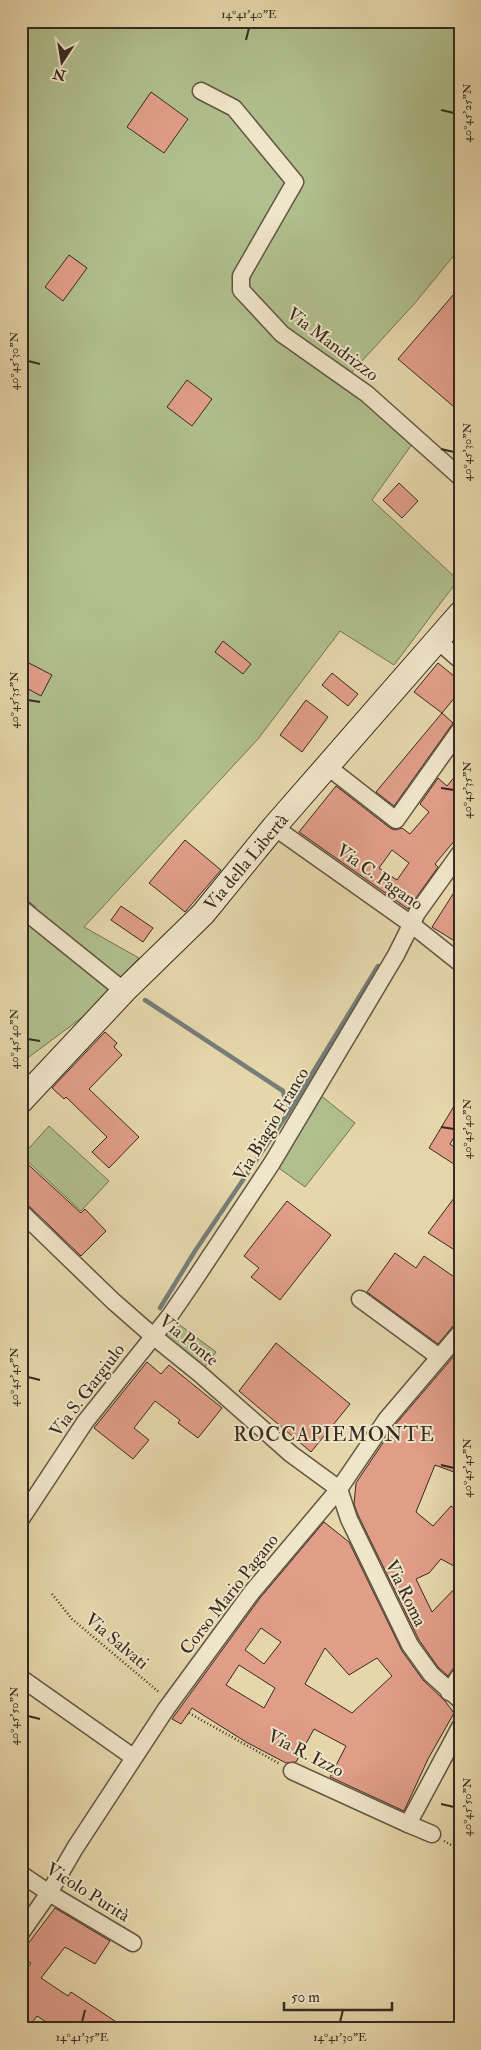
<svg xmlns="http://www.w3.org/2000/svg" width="481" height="2050" font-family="'IM FELL Double Pica',serif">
<rect width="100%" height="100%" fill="#e6d7ab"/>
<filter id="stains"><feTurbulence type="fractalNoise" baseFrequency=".004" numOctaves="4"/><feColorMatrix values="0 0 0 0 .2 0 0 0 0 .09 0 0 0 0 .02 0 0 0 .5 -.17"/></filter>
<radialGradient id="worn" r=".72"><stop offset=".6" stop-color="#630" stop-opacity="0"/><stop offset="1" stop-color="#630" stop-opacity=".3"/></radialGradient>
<!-- green -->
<g fill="#b0bf8d" stroke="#747456">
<polygon points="21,21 460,21 460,248 415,303 340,385 415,440 372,500 458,580 394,665 340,631 258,739 84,927 139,958 84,1016 21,1063"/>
<polygon points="314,1090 355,1123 305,1187 272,1163"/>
<polygon points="49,1126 109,1181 81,1211 22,1156"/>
<polygon points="169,1317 216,1352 200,1374 153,1336"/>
</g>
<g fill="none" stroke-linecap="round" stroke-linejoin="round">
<!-- stream -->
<g stroke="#747e7a" stroke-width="4.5">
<polyline points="21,897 34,908"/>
<polyline points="145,1000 283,1091 288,1113"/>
<polyline points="160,1308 195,1251 288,1113 378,966"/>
</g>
</g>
<!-- building -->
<g fill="#e09d88" stroke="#372a20" fill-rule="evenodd">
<polygon points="151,92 188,119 164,153 127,127"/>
<polygon points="69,255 87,268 63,301 45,287"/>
<polygon points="460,287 460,412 398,359"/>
<polygon points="187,380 212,399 192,426 167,407"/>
<polygon points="399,483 418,501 402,518 383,500"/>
<polygon points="223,641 251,664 243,674 215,652"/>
<polygon points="25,661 52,675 41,696 21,685 21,668"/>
<polygon points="438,663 460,681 460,691 442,713 414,692"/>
<polygon points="332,673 358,694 348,706 322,685"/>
<polygon points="306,700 328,717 302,752 280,735"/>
<polygon points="442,713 453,723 394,806 376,792"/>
<path d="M460,770V834L435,864L438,867L408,909L299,832L336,786L390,828L395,830L402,828L410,834L429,812L420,804L438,778L447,786ZM392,850L409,863L397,880L379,868Z"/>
<polygon points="185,840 221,870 185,912 149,883"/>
<polygon points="460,883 460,929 453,940 432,927"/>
<polygon points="121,906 153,928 143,942 111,920"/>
<polygon points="105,1032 117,1043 114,1047 122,1055 89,1089 139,1137 109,1168 92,1152 107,1137 66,1097 64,1099 52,1088"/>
<polygon points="460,1096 460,1127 450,1144 460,1151 460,1168 429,1148"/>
<polygon points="21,1158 81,1213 85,1209 106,1231 81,1256 28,1205 21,1201"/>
<polygon points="460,1190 460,1238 453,1249 428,1233"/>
<polygon points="287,1201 331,1235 280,1300 251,1277 259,1268 244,1256"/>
<polygon points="395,1253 416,1268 424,1256 460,1281 460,1323 453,1326 438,1344 367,1292"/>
<polygon points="276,1343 350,1404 311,1452 239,1391"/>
<polygon points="460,1349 460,1459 454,1472 435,1465 416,1512 433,1526 451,1506 460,1512 460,1556 454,1566 441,1559 429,1573 416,1579 432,1612 460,1583 460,1665 455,1666 448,1676 438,1667 419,1640 358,1515 354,1504 356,1483 395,1425"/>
<polygon points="147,1362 161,1374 169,1365 222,1408 198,1438 178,1423 180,1420 155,1401 134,1428 149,1440 133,1459 94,1428"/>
<path d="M324,1522L349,1542L402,1651L423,1680L445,1701L454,1713L428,1759L404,1811L330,1777L346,1746L314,1729L296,1762L286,1763L246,1742L192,1708L181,1724L172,1719L260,1598ZM261,1628L281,1642L264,1664L245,1650ZM325,1648L349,1675L377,1658L392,1676L352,1713L305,1684ZM239,1665L275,1688L264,1708L226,1685Z"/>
<polygon points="55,1908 110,1941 95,1964 65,1947 41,1978 68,1996 71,1992 127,2029 57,2029 37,2016 31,2024 21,2018 21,1977 31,1963 21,1958 21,1953"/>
</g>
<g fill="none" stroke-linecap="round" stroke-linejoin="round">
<defs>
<g id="street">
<polyline points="201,91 234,108 295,182 241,276 241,290 282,334 367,394 460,477"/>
<polyline points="437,640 460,660"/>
<polyline points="328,767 396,820 460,730"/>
<polyline points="274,827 411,924 460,963"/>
<polyline points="21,908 124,991"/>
<polyline points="21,1212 113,1301 153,1336 200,1374 291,1454 339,1489 349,1519 410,1645 431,1674 460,1700"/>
<polyline points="360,1299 439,1357"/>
<polyline points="21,1519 85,1422 169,1317 193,1282 272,1163 396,955 417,913 460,853"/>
<polyline points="21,1678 133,1757"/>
<polyline points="449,1692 460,1675"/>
<polyline points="292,1771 408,1824"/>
<polyline points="432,1834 408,1824 460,1727"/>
<polyline points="21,1874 49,1893 133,1943"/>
<polyline points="21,1933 49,1893 75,1848 166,1709 252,1592 339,1489 386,1420 460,1333"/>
</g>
<polyline id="secondary" points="21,1101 124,991 203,914 274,827 460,614"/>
</defs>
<!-- street casing -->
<use href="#street" stroke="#635543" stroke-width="19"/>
<!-- secondary casing -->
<use href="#secondary" stroke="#372a20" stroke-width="26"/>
<!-- path -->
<g stroke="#372a20" stroke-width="2.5" stroke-dasharray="1 2.5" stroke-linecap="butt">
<polyline points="52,1594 72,1619 160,1693"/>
<polyline points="189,1713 280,1764"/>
<polyline points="444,1841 460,1850"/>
</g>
<!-- street -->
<use href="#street" stroke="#efe5c8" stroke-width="16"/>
<!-- secondary -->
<use href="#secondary" stroke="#efe5c8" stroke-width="24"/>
</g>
<!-- ticks -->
<path fill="none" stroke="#372a20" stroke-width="2" d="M246,40L249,28M441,110L454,113M28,361L40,364M441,449L454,452M28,700L40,702M441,788L454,790M28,1039L40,1041M441,1127L454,1129M28,1377L40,1380M441,1465L454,1468M28,1716L40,1719M441,1804L454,1807M82,2022L85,2010M340,2022L343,2010"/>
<g text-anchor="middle" stroke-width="4" stroke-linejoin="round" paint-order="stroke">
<!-- street labels -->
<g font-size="18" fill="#372a20" stroke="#efe5c8">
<text transform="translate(333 344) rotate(37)" y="6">Via Mandrizzo</text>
<text transform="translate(246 862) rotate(-50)" y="6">Via della Libertà</text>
<text transform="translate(380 877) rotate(35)" y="6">Via C. Pagano</text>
<text transform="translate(271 1124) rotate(-59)" y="6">Via Biagio Franco</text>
<text transform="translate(189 1340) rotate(39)" y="6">Via Ponte</text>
<text transform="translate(87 1390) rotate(-53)" y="6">Via S. Gargiulo</text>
<text transform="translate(406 1593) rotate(64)" y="6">Via Roma</text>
<text transform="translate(229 1594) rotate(-52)" y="6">Corso Mario Pagano</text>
<text transform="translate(117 1641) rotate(40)" y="6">Via Salvati</text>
<text transform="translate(306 1753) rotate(27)" y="6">Via R. Izzo</text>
<text transform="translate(88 1892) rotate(32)" y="6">Vicolo Purità</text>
</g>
<!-- quarter labels -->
<g font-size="20" letter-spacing="1" fill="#372a20" stroke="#efe5c8">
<text x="334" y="1441">ROCCAPIEMONTE</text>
</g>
</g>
<!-- margin -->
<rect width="481" height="2050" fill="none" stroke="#e6d7ab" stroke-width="55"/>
<!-- north arrow -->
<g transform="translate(62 62) rotate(192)" stroke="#efe5c8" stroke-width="4" paint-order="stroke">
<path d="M0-4L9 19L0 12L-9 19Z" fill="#372a20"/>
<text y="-8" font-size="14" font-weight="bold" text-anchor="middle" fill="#372a20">N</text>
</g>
<!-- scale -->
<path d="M284 2002v8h108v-8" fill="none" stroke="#372a20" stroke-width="2.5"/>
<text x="291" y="2002" font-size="15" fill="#372a20" stroke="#efe5c8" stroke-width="4" paint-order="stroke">50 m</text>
<rect x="28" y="28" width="426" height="1994" fill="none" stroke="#372a20" stroke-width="2"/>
<g font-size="12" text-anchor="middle" fill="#372a20">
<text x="249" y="18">14°41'40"E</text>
<text transform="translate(467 113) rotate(-90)" y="4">40°45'25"N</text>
<text transform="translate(14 361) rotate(-90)" y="4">40°45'30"N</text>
<text transform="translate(467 452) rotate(-90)" y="4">40°45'30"N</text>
<text transform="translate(14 700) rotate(-90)" y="4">40°45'35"N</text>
<text transform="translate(467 790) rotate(-90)" y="4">40°45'35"N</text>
<text transform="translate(14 1039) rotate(-90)" y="4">40°45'40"N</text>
<text transform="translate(467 1129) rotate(-90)" y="4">40°45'40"N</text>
<text transform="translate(14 1377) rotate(-90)" y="4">40°45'45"N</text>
<text transform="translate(467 1468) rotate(-90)" y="4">40°45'45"N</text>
<text transform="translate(14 1716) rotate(-90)" y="4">40°45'50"N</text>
<text transform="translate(467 1807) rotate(-90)" y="4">40°45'50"N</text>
<text x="82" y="2041">14°41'35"E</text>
<text x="340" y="2041">14°41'30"E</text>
</g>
<rect width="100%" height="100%" filter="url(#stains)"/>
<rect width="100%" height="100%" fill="url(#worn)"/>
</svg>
